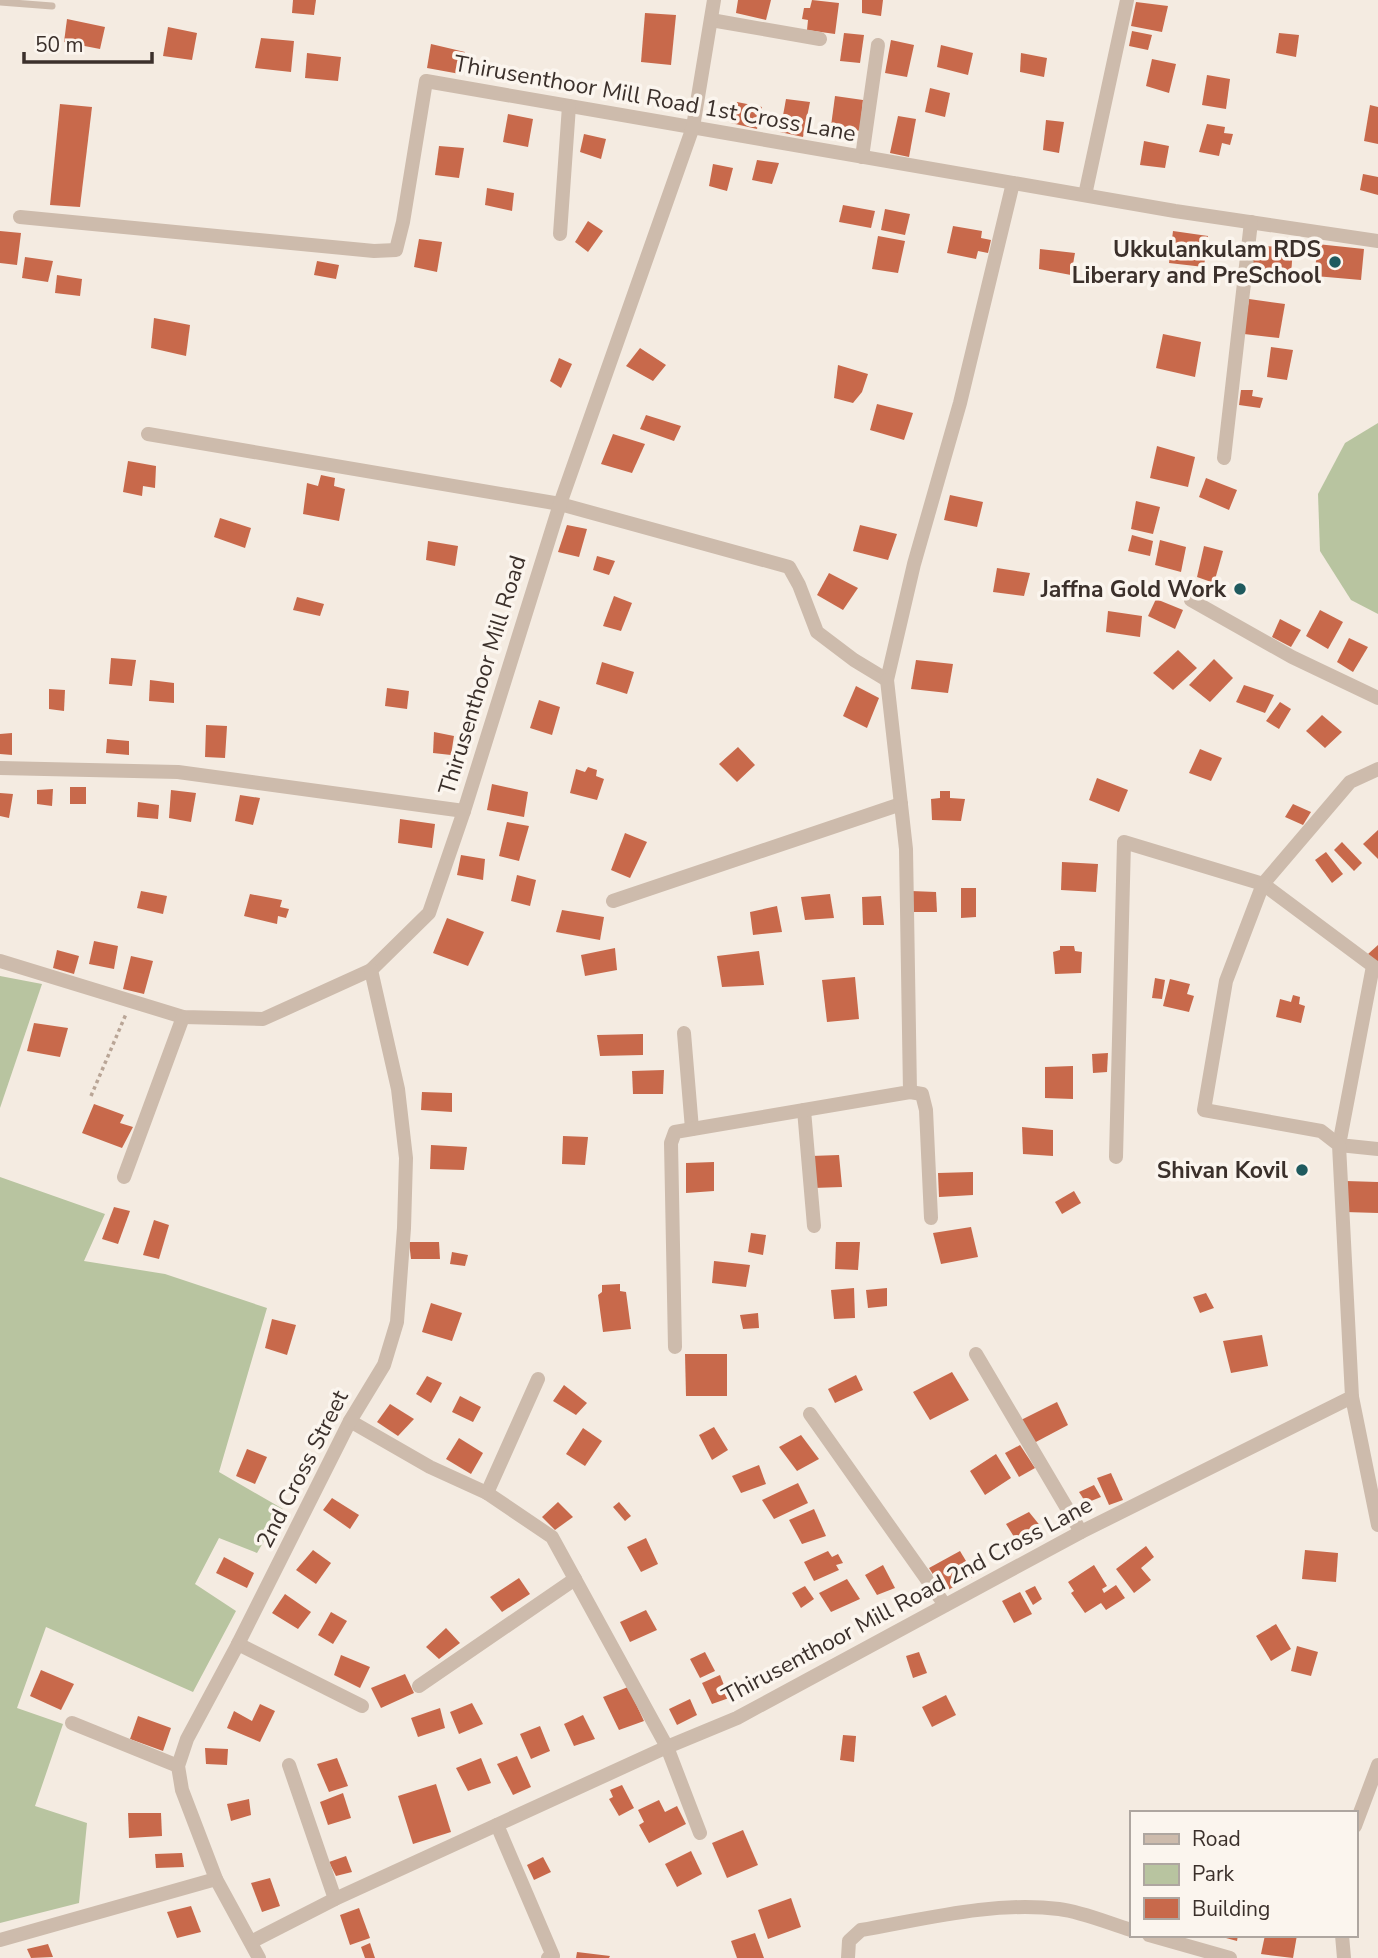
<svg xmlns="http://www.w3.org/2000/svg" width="1378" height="1958" font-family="'Nunito Sans',sans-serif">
<rect width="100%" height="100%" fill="#f4ebe1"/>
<!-- green -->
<g fill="#b8c4a0">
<polygon points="1378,423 1378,614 1351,600 1320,551 1318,494 1345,443"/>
<polygon points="0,976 42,984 0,1108"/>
<polygon points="0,1177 105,1214 84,1261 165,1274 267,1308 219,1472 283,1509 257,1553 219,1538 195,1584 236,1611 193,1692 46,1627 17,1708 63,1724 35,1806 87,1823 79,1903 0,1923"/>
</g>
<!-- building -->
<g fill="#c8694b">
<polygon points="293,0 316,0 314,15 292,13"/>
<polygon points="738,0 771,0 766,20 736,13"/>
<polygon points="812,0 839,3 835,34 807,30 808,20 802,19 804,8 810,8"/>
<polygon points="862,0 883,0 881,16 862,13"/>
<polygon points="1136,2 1168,6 1162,32 1131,26"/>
<polygon points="645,13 676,15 671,65 641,62"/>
<polygon points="67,19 105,27 100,49 64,42"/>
<polygon points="168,27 197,33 192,60 163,56"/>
<polygon points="1132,31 1152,35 1148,50 1129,46"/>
<polygon points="844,33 864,35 860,63 840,61"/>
<polygon points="1279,33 1299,35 1296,57 1276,53"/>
<polygon points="261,38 294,41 291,72 255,68"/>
<polygon points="891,40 914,45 907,77 885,73"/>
<polygon points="431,44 465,52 460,74 427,68"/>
<polygon points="941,45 973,53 968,75 937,67"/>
<polygon points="307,53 341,57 338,81 305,78"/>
<polygon points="1021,53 1047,58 1044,77 1020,72"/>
<polygon points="1152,59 1176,64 1169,93 1146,86"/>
<polygon points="1207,75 1230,79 1226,109 1202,105"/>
<polygon points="930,88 950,93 945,117 925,112"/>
<polygon points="835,96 863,100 860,131 831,126"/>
<polygon points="786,99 810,102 803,137 780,132"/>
<polygon points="737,102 762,107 757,129 731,123"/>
<polygon points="60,104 92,107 80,207 50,205"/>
<polygon points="1370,105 1378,107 1378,144 1364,141"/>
<polygon points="508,114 533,119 528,147 503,142"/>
<polygon points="898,116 916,119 909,157 890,153"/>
<polygon points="1046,120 1064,122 1059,153 1043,150"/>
<polygon points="1207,124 1225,127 1224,133 1233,134 1230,145 1222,143 1219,156 1199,152"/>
<polygon points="584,134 606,139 601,159 580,152"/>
<polygon points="1144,141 1169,146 1165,168 1140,165"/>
<polygon points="439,146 464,148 459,178 435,175"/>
<polygon points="757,160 779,163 772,184 752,180"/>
<polygon points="713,164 733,168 727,191 709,186"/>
<polygon points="1363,174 1378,177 1378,195 1360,190"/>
<polygon points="487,188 514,193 512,211 485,205"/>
<polygon points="843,205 875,211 871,228 839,222"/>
<polygon points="885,209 910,214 905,235 881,230"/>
<polygon points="588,221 603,231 588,252 575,242"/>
<polygon points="953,226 982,231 981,238 991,240 988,253 978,251 976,259 947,253"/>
<polygon points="0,231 21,233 17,265 0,263"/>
<polygon points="1173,231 1208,236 1204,267 1169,263"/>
<polygon points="878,236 905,241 898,273 872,269"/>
<polygon points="419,239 442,242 437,272 414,267"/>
<polygon points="1317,244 1364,249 1361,280 1315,276"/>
<polygon points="1254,245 1293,248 1291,275 1251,272"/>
<polygon points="1040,249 1075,253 1071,275 1039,269"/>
<polygon points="25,257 53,261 48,282 22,278"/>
<polygon points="317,261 339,265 336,279 314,275"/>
<polygon points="57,275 82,279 80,296 55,293"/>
<polygon points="1249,299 1285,304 1279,338 1244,334"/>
<polygon points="154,318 190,325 186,356 151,348"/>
<polygon points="1163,334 1201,342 1195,377 1156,368"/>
<polygon points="1271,347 1293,350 1287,380 1267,377"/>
<polygon points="640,348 666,365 653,381 626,366"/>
<polygon points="559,358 572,364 561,388 550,381"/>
<polygon points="838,365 868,374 862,392 853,403 834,398"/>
<polygon points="1241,390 1253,390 1252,396 1263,398 1260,408 1239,405"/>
<polygon points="877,404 913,413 904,440 870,430"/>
<polygon points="646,415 681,426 674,441 640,429"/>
<polygon points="613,434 645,444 632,473 601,464"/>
<polygon points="1157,446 1195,457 1188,487 1150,478"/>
<polygon points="128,461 156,466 155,488 143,486 142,496 123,492"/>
<polygon points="321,475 335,478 334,486 345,489 339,521 303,514 307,483 318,486"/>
<polygon points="1206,478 1237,490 1229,510 1199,497"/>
<polygon points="950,495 983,502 977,527 944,520"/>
<polygon points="1136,501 1160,507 1153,534 1131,529"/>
<polygon points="220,518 251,528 245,548 214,537"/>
<polygon points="567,525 587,529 579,557 558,552"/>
<polygon points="860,525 897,534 888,560 853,551"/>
<polygon points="1132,535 1153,541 1150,556 1128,551"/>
<polygon points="1160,540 1186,547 1181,572 1155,565"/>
<polygon points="428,541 458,546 455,566 426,560"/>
<polygon points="1204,546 1223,551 1214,583 1197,577"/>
<polygon points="597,556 615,561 609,575 593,570"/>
<polygon points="997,568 1030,573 1024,596 993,592"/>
<polygon points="829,573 858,588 843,610 817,595"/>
<polygon points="614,596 632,603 621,631 603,626"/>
<polygon points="297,597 324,604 320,616 293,610"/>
<polygon points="1156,599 1183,610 1175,629 1148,616"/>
<polygon points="1320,610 1343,622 1328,649 1306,636"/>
<polygon points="1108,611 1142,616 1140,637 1106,632"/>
<polygon points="1280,619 1301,630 1291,647 1272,637"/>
<polygon points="1349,638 1368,647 1353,672 1337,662"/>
<polygon points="1178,650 1197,668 1173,690 1153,673"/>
<polygon points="111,658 136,660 132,686 109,684"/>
<polygon points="1214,659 1233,678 1210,702 1189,685"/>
<polygon points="916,660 953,664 948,693 911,689"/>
<polygon points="602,662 634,672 627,694 596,684"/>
<polygon points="150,680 174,683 174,703 149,701"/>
<polygon points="1244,685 1274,695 1265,713 1236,702"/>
<polygon points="856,686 879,698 867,728 843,716"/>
<polygon points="387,688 409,691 407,709 385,706"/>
<polygon points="49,689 65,690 64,711 49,709"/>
<polygon points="539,700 560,707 552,735 530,728"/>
<polygon points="1280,702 1291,709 1279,729 1266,721"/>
<polygon points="1322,715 1342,732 1325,748 1306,731"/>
<polygon points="206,725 227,726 225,758 205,757"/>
<polygon points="434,732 454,736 451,755 433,753"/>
<polygon points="12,733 12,755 0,754 0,734"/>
<polygon points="107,739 129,741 129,755 106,753"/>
<polygon points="738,747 755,765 737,782 719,764"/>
<polygon points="1200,749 1222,758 1211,781 1189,773"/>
<polygon points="588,767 597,770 596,776 604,779 597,800 570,793 576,769 585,772"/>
<polygon points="1097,778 1128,790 1119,812 1089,800"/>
<polygon points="492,784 528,792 524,817 487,810"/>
<rect x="70" y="787" width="16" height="17"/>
<polygon points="53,789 52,806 37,804 37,790"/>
<polygon points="171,790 196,793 191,822 169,818"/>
<polygon points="940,791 950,791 950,798 965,799 961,821 932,820 931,799 940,798"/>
<polygon points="0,793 13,794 9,818 0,816"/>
<polygon points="240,795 260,798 253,825 235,821"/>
<polygon points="138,802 159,805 158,819 137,817"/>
<polygon points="1293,804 1311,812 1303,825 1285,817"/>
<polygon points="400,819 435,824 432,848 398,843"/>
<polygon points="507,822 529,826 519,861 499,856"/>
<polygon points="1378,830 1378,859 1363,844"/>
<polygon points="625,833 647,842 630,878 611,870"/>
<polygon points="1342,842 1362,863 1354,871 1334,850"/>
<polygon points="1326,852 1343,874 1332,883 1315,860"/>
<polygon points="461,855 485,859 483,880 457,875"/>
<polygon points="1062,862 1098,864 1096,892 1061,890"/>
<polygon points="517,875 536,880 530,906 511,901"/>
<polygon points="961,888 976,888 976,917 961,918"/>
<polygon points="141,891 167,896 163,914 137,908"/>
<polygon points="911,891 936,892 937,912 913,912"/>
<polygon points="250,894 282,900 280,907 289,909 286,918 278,916 277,924 244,916"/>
<polygon points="830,894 834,918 805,920 801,897"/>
<polygon points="881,896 884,925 863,925 862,897"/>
<polygon points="777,906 782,932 753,935 750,912"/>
<polygon points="562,910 604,917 600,940 556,932"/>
<polygon points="447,918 484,932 468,966 433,953"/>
<polygon points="94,941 118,946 114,969 89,964"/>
<polygon points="1378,945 1378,965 1368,954"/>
<polygon points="1060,946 1074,946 1075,951 1082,952 1081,973 1055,974 1053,952 1060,950"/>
<polygon points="615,948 617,970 585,976 581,955"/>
<polygon points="57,950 79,956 74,974 53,968"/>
<polygon points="759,951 764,985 722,987 717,956"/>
<polygon points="131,956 153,961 144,994 123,989"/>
<polygon points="855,977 859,1019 827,1022 822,980"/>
<polygon points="1155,978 1165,980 1162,999 1152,998"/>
<polygon points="1170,979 1190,984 1187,994 1194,996 1189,1012 1163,1006"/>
<polygon points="1293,995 1300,997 1299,1004 1305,1006 1301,1023 1276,1017 1280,999 1291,1002"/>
<polygon points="34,1023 68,1028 60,1057 27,1051"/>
<polygon points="643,1034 643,1055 600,1056 597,1035"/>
<polygon points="1108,1053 1107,1072 1093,1073 1092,1054"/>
<polygon points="1073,1066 1073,1099 1045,1098 1045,1067"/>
<polygon points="664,1070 663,1094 633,1094 632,1071"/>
<polygon points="422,1092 452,1093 452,1112 421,1110"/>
<polygon points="94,1104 124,1115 120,1123 133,1127 122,1148 82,1133"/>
<polygon points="1022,1127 1053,1130 1053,1156 1023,1154"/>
<polygon points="563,1136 588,1137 585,1165 562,1164"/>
<polygon points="431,1145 467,1147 464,1170 430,1169"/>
<polygon points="839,1155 842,1187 813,1188 811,1156"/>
<polygon points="714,1162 714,1191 686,1193 686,1163"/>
<polygon points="973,1172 973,1195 939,1197 938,1173"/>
<polygon points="1346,1181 1378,1182 1378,1213 1345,1212"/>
<polygon points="1074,1191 1081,1203 1062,1214 1055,1202"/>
<polygon points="114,1207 130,1211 118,1244 102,1239"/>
<polygon points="154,1220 169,1225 159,1259 143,1255"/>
<polygon points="971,1227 978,1257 941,1264 933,1233"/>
<polygon points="751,1233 766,1235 763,1255 748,1252"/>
<polygon points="409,1242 439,1242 440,1259 411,1259"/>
<polygon points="836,1242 860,1242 858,1270 835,1269"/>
<polygon points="452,1252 468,1255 465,1266 450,1264"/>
<polygon points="714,1261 750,1265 746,1287 712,1283"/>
<polygon points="620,1284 620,1291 626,1292 631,1329 603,1332 598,1295 602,1292 602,1285"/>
<polygon points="854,1288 855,1318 834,1319 831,1290"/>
<polygon points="887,1288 887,1306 868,1308 866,1290"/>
<polygon points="1206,1293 1214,1308 1200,1313 1193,1297"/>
<polygon points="431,1303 462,1313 452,1341 422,1332"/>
<polygon points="758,1313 759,1328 743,1329 740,1315"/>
<polygon points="272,1319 296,1325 287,1355 265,1348"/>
<polygon points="1262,1335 1268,1366 1231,1373 1223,1341"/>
<polygon points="685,1354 727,1354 727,1396 686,1396"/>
<polygon points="952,1372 969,1400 930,1420 913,1392"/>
<polygon points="856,1375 863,1390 835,1403 828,1389"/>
<polygon points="427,1376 442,1383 431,1403 416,1394"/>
<polygon points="564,1385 587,1403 576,1415 553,1401"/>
<polygon points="460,1396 481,1407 473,1422 452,1412"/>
<polygon points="1057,1402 1068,1425 1034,1443 1021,1420"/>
<polygon points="390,1404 414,1419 398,1436 377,1422"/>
<polygon points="714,1427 728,1450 712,1460 699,1435"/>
<polygon points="583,1428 602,1441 585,1466 566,1454"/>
<polygon points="801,1435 819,1459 797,1471 779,1447"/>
<polygon points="459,1438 483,1453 471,1474 446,1459"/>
<polygon points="1020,1445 1035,1468 1019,1477 1005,1453"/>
<polygon points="247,1449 267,1457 255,1484 236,1476"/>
<polygon points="996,1454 1011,1478 985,1495 970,1471"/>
<polygon points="759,1465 766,1484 741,1493 732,1476"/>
<polygon points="1111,1473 1123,1500 1109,1505 1097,1478"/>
<polygon points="798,1483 808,1503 774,1519 762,1500"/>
<polygon points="1094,1485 1101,1497 1086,1503 1079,1492"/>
<polygon points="332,1498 359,1515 350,1529 323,1510"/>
<polygon points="558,1502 573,1517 555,1530 542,1517"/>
<polygon points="619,1502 631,1516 625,1521 613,1507"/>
<polygon points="814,1509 826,1536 802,1544 789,1520"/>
<polygon points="1029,1512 1042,1528 1016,1540 1006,1524"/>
<polygon points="646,1538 658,1564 641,1572 627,1547"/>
<polygon points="1146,1546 1154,1557 1141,1568 1151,1580 1134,1593 1116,1569"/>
<polygon points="313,1550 331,1563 316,1584 296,1570"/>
<polygon points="1305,1550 1338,1553 1336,1582 1302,1579"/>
<polygon points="828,1551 832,1557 838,1554 843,1563 836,1565 839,1570 814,1581 804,1562"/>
<polygon points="960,1551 975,1576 944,1592 929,1568"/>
<polygon points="224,1557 254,1573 247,1588 216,1573"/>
<polygon points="883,1565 895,1588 877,1595 865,1575"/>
<polygon points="1094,1565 1107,1586 1102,1589 1104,1593 1116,1585 1125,1598 1106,1610 1101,1603 1085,1613 1071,1593 1074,1591 1068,1582"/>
<polygon points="519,1578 530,1594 502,1612 490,1597"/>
<polygon points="847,1579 860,1599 831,1612 819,1593"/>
<polygon points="805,1586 814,1599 801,1608 792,1593"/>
<polygon points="1035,1586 1042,1599 1033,1605 1025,1591"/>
<polygon points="1020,1592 1032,1614 1014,1623 1002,1601"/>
<polygon points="285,1594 311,1612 298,1629 272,1613"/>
<polygon points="646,1610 657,1630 630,1642 620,1622"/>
<polygon points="331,1612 347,1621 333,1644 318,1635"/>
<polygon points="1276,1624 1291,1649 1271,1661 1256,1636"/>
<polygon points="446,1628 460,1643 439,1659 426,1647"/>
<polygon points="1297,1646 1318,1652 1311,1676 1291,1671"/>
<polygon points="705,1652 715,1671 700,1678 690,1659"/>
<polygon points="919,1652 927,1673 913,1678 906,1656"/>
<polygon points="341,1655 370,1667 360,1688 334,1675"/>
<polygon points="41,1670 74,1684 61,1710 30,1696"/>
<polygon points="405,1674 414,1693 381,1708 371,1688"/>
<polygon points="720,1675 729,1698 712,1704 702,1683"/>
<polygon points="628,1687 644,1721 619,1730 603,1697"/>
<polygon points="946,1695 956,1715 932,1727 922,1707"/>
<polygon points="690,1699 697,1715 677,1725 669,1709"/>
<polygon points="472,1703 483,1724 459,1734 450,1712"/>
<polygon points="260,1704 275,1711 260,1742 227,1728 234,1711 252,1721"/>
<polygon points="440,1708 445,1728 418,1737 411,1718"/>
<polygon points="583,1715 595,1739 574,1746 564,1724"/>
<polygon points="138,1716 171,1728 163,1751 130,1739"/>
<polygon points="540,1726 550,1751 531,1759 520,1734"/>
<polygon points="843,1735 856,1736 854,1762 840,1760"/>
<polygon points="205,1748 228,1749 227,1765 206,1764"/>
<polygon points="517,1756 531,1787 513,1795 497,1764"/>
<polygon points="337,1758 348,1786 329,1792 317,1764"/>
<polygon points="481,1758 491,1783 468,1791 456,1768"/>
<polygon points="436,1784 451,1832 413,1844 398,1796"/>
<polygon points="622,1785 634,1808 619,1816 609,1799 613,1797 610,1790"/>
<polygon points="343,1793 351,1818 328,1825 320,1802"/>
<polygon points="249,1799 251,1815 231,1821 227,1804"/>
<polygon points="659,1800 665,1812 677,1806 686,1824 649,1843 639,1825 644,1822 638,1810"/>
<polygon points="128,1813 161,1813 162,1836 129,1838"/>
<polygon points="743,1830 758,1865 727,1878 712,1843"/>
<polygon points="691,1851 702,1874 677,1887 665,1864"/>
<polygon points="182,1853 184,1867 156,1868 155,1854"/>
<polygon points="346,1856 352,1872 336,1876 329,1862"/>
<polygon points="543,1857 551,1872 534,1880 527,1865"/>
<polygon points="270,1878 280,1906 262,1912 251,1883"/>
<polygon points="791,1898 801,1927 768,1939 758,1910"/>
<polygon points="191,1906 201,1932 177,1938 167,1912"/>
<polygon points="359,1908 370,1938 350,1945 340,1915"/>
<polygon points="755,1933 764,1958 737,1958 731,1941"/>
<polygon points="1215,1935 1238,1935 1237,1941"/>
<polygon points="1265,1935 1297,1935 1293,1958 1261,1954"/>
<polygon points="370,1943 375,1958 365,1958 361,1947"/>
<polygon points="48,1944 53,1957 31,1958 27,1949"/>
<polygon points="577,1952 610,1956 609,1958 576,1958"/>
</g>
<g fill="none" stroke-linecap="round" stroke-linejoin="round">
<!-- path -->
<polyline stroke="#b9a596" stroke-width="3.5" stroke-dasharray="3.5 3.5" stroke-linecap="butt" points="91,1096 126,1014"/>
<!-- lane -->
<polyline stroke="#cdbbac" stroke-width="7" points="0,2 52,6"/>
<!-- street -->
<g stroke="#cdbbac" stroke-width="14">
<polyline points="711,20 820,39"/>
<polyline points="862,157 878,45"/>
<polyline points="1085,195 1127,0"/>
<polyline points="20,217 374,251 396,250 403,222 426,81 1175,211 1378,241"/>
<polyline points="560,234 569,106"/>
<polyline points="148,434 560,504 789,567 799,585 817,632 854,660 887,680 914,564 960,403 1013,183"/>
<polyline points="1224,458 1251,222"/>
<polyline points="1191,600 1292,657 1378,698"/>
<polyline points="0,768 178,772 464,811"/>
<polyline points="1378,769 1350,782 1263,884 1373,966 1339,1145 1378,1149"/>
<polyline points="613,901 901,804"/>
<polyline points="0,961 183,1017 263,1019 371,970 429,913 464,811 560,504 693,127 714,0"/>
<polyline points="684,1033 692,1129"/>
<polyline points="910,1092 922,1094 926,1110 931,1218"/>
<polyline points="804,1110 814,1226"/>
<polyline points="124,1177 183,1017"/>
<polyline points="675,1347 671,1143 675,1132 910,1092 906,849 887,680"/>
<polyline points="976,1354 1081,1532"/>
<polyline points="1352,1397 1378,1525"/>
<polyline points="810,1414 945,1605"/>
<polyline points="350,1421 430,1467 487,1493 552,1537 667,1747 700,1833"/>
<polyline points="487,1493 538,1379"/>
<polyline points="238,1644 362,1706"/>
<polyline points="419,1686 575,1579"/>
<polyline points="72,1723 178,1766"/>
<polyline points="289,1765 335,1899"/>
<polyline points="497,1825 553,1956 548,1958"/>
<polyline points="1355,1826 1378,1765"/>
<polyline points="1149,1935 1230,1958"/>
<polyline points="1342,1935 1344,1958"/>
<polyline points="0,1940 216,1879"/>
<polyline points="251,1942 335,1899 667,1747 737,1718 1081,1532 1352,1397 1339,1145 1321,1131 1204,1110 1226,981 1263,884 1124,842 1116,1157"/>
<polyline points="259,1958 216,1879 182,1790 178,1766 187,1739 238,1644 350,1421 384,1365 397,1322 404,1228 406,1158 398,1089 371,970"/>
<path d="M848,1958L849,1941L861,1930C925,1919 994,1901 1059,1909C1083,1912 1108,1923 1131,1930"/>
</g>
</g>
<!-- markers -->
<g fill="#1f5a5e" stroke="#fbf5ee" stroke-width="2.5">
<circle cx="1335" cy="262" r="7"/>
<circle cx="1240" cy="589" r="7"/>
<circle cx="1302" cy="1170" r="7"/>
</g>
<g text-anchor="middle" stroke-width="7" stroke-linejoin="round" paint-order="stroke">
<!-- street labels -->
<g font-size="23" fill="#3b302b" stroke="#fbf5ee">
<text transform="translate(655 98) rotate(10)" y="8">Thirusenthoor Mill Road 1st Cross Lane</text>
<text transform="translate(482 675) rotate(-73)" y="8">Thirusenthoor Mill Road</text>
<text transform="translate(302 1469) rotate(-63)" y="8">2nd Cross Street</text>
<text transform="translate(907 1600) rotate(-28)" y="8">Thirusenthoor Mill Road 2nd Cross Lane</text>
</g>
<!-- poi labels -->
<g font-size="23" font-weight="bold" fill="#3b302b" stroke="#fbf5ee" text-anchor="end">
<text x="1321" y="257">Ukkulankulam RDS<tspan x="1321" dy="26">Liberary and PreSchool</tspan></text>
<text x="1226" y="597">Jaffna Gold Work</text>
<text x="1288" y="1178">Shivan Kovil</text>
</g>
</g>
<!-- legend -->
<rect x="1130" y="1811" width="228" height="126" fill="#fbf5ee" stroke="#aea6a0" stroke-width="2"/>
<rect x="1144" y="1834" width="35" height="10" fill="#cdbbac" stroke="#aea6a0" stroke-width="2"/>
<text x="1192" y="1846" font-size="21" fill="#3b302b">Road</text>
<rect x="1144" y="1864" width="35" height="21" fill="#b8c4a0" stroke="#aea6a0" stroke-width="2"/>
<text x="1192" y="1881" font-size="21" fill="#3b302b">Park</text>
<rect x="1144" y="1898" width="35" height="21" fill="#c8694b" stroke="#aea6a0" stroke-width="2"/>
<text x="1192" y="1916" font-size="21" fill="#3b302b">Building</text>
<!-- scale -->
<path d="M24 52v10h128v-10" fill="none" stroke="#3b302b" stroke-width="3.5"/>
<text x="35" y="52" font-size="21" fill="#3b302b" stroke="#fbf5ee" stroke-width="5" paint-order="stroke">50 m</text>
</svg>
